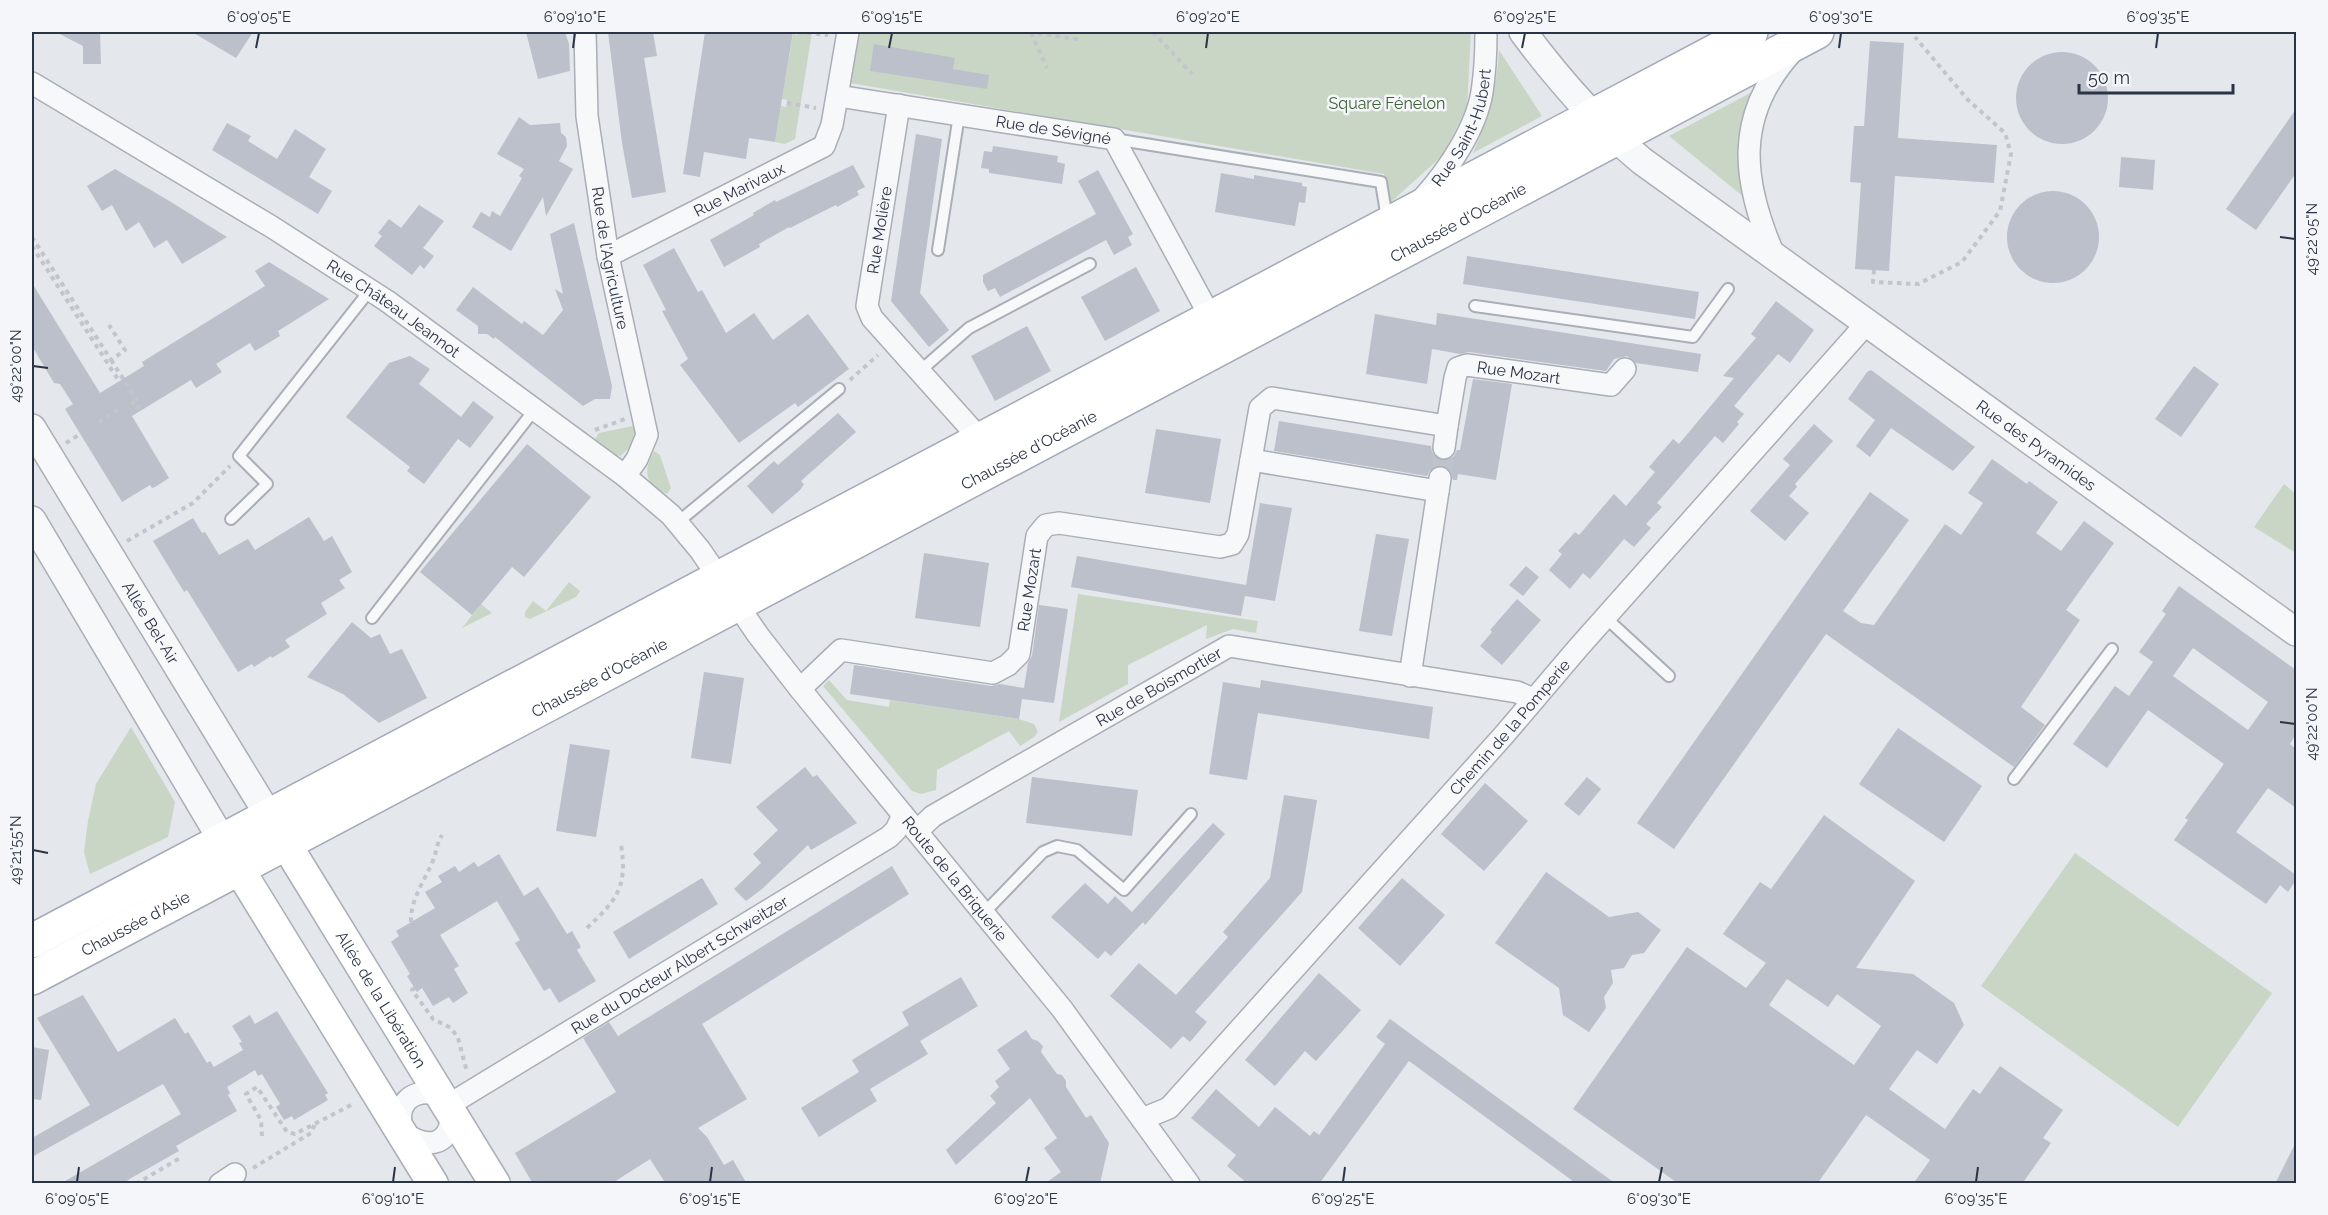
<svg xmlns="http://www.w3.org/2000/svg" width="2328" height="1215" font-family="Raleway,sans-serif">
<rect width="100%" height="100%" fill="#e4e7ec"/>
<!-- green -->
<g fill="#c9d6c5">
<polygon points="798,32 812,32 795,139 785,144 775,142 781,106 786,107 787,100 782,99 793,34 797,35"/>
<polygon points="859,32 1471,32 1467,107 1443,155 1391,202 1384,174 850,83"/>
<path d="M1499,50L1542,116L1473,153C1488,119 1497,87 1499,50Z"/>
<path d="M1756,90C1745,127 1734,159 1745,198L1669,136Z"/>
<path d="M633,426C642,439 630,448 620,456L603,452L591,445L599,433Z"/>
<path d="M654,451L660,455L671,488L667,494C644,484 643,471 654,451Z"/>
<polygon points="2284,484 2296,494 2296,553 2254,527"/>
<polygon points="569,582 580,591 576,597 530,619 525,617 525,612 533,601 546,611"/>
<polygon points="1078,594 1258,621 1256,633 1233,629 1206,639 1207,625 1128,665 1128,684 1059,722"/>
<polygon points="481,604 492,613 462,628"/>
<polygon points="829,680 847,700 889,707 890,700 1019,719 1034,724 1038,732 1034,737 1020,746 1009,731 937,770 936,790 921,794 912,791 823,686"/>
<polygon points="131,727 175,802 168,837 90,874 84,852 88,821 96,784"/>
<polygon points="2075,853 2272,993 2178,1127 1981,986"/>
</g>
<!-- building -->
<g fill="#bbc0ca" fill-rule="evenodd">
<polygon points="56,32 100,32 101,64 83,64 83,46"/>
<polygon points="192,32 253,32 236,58"/>
<polygon points="526,32 565,32 569,44 570,71 538,79"/>
<polygon points="608,32 653,32 657,56 644,58 666,192 632,198 622,143"/>
<polygon points="705,32 793,32 775,142 749,138 746,159 704,152 700,177 683,174"/>
<polygon points="1870,41 1904,43 1898,138 1997,145 1994,183 1895,176 1889,271 1855,269 1861,183 1850,182 1854,126 1864,126"/>
<polygon points="874,44 955,58 953,69 989,75 987,89 870,71"/>
<circle cx="2062" cy="98" r="46"/>
<polygon points="2296,109 2296,173 2256,230 2226,209"/>
<polygon points="519,117 530,125 560,123 561,133 566,137 567,146 559,161 573,169 546,216 543,197 511,251 472,227 481,212 490,217 492,211 500,216 522,178 519,176 524,169 497,154"/>
<polygon points="227,123 251,136 248,141 277,159 295,129 326,149 309,177 332,191 318,214 212,150"/>
<polygon points="916,134 942,139 920,293 949,330 929,347 891,301"/>
<polygon points="993,146 1058,156 1057,162 1065,164 1062,184 989,173 989,169 981,168 984,151 992,152"/>
<polygon points="2121,157 2155,160 2153,190 2119,187"/>
<polygon points="853,165 865,187 857,191 859,195 837,207 836,205 790,228 789,227 759,244 760,247 724,267 710,240 754,215 753,213 775,200 776,202"/>
<polygon points="115,169 171,202 227,237 182,264 167,240 154,248 139,222 126,231 112,205 102,211 87,186"/>
<polygon points="1098,170 1133,234 1128,237 1132,245 1114,255 1106,240 1000,297 995,288 988,291 983,282 983,275 1096,214 1078,181"/>
<polygon points="1221,173 1254,179 1254,175 1302,183 1302,186 1307,187 1305,203 1299,202 1295,226 1215,212"/>
<circle cx="2053" cy="237" r="46"/>
<polygon points="419,205 444,221 423,248 434,256 424,269 420,265 412,275 374,246 382,236 378,233 389,219 401,228"/>
<polygon points="574,223 612,386 610,399 595,399 583,406 495,337 494,339 487,334 478,334 478,326 456,310 473,287 522,324 524,321 543,335 563,310 555,289 563,294 550,234"/>
<polygon points="674,248 698,292 702,290 726,333 754,313 773,340 808,314 849,369 798,407 795,403 739,443 680,365 688,359 662,311 666,310 643,265"/>
<polygon points="1467,256 1699,292 1695,319 1463,284"/>
<polygon points="269,262 329,299 278,331 280,336 255,351 250,343 216,364 222,372 196,388 191,380 132,416 169,478 155,487 152,488 150,485 122,502 65,409 73,404 60,384 54,383 32,346 32,283 100,393 144,366 142,362 265,286 255,271"/>
<polygon points="1136,267 1160,311 1105,341 1081,297"/>
<polygon points="1776,301 1814,330 1790,363 1778,354 1734,406 1744,414 1737,422 1739,424 1723,443 1715,436 1657,503 1662,507 1646,524 1651,528 1634,547 1624,539 1590,579 1583,573 1570,589 1549,570 1562,554 1558,551 1575,532 1579,535 1614,494 1626,506 1655,472 1649,467 1673,439 1679,444 1734,378 1723,376 1756,338 1751,334"/>
<polygon points="1437,313 1701,354 1698,372 1636,363 1627,356 1614,359 1606,371 1469,352 1460,354 1432,349 1427,384 1366,374 1375,314 1436,325"/>
<polygon points="1027,326 1051,371 995,401 971,356"/>
<polygon points="410,356 430,369 419,384 461,417 473,401 494,417 470,448 458,439 424,484 407,471 410,467 346,417 389,363"/>
<polygon points="2194,366 2219,384 2181,437 2155,419"/>
<polygon points="1871,370 1975,447 1953,471 1891,428 1870,457 1856,446 1875,420 1848,399 1867,372"/>
<polygon points="1473,379 1512,384 1496,480 1458,474 1457,480 1453,480 1448,468 1441,465 1430,470 1427,476 1274,451 1279,421 1431,446 1432,452 1436,458 1442,460 1448,460 1454,456 1457,450 1460,450"/>
<polygon points="838,413 856,432 801,481 804,484 800,490 772,514 747,486 774,461 778,465"/>
<polygon points="1814,424 1833,441 1795,484 1797,487 1789,496 1809,513 1785,541 1750,511 1790,465 1783,459"/>
<polygon points="1156,429 1221,439 1210,503 1145,493"/>
<polygon points="527,444 591,497 524,577 512,567 472,615 420,572"/>
<polygon points="1992,459 2027,484 2029,481 2058,502 2036,533 2061,551 2084,521 2114,543 2066,610 2080,620 2021,707 2045,725 2014,767 1826,634 1674,849 1637,823 1870,492 1909,520 1843,611 1861,623 1874,625 1945,524 1961,535 1983,503 1968,493"/>
<polygon points="1260,503 1292,508 1275,601 1245,596 1241,616 1071,587 1077,556 1246,585"/>
<polygon points="309,517 324,541 332,536 352,572 339,580 345,588 321,603 327,614 285,640 290,647 272,658 271,656 254,667 252,664 238,672 187,590 184,592 153,541 193,518 202,533 205,532 219,555 248,539 255,550"/>
<polygon points="1376,534 1409,539 1392,636 1359,631"/>
<polygon points="924,553 989,563 980,627 915,618"/>
<polygon points="1526,566 1539,577 1523,596 1509,585"/>
<path d="M2179,586L2296,670V734L2290,744L2296,749V808L2268,788L2236,832L2296,875V880L2288,892L2280,885L2266,904L2174,840L2188,820L2185,818L2224,764L2148,710L2107,768L2073,744L2115,686L2129,696L2153,662L2139,652L2166,614L2162,611ZM2193,648L2268,702L2248,730L2173,676Z"/>
<polygon points="1517,599 1541,620 1502,665 1480,646 1492,632 1490,630"/>
<polygon points="1039,605 1068,609 1054,703 1022,699 1019,719 850,694 854,665 991,686 1000,684 1024,688 1028,663 1032,656"/>
<polygon points="352,622 371,638 380,634 390,654 402,649 427,698 379,723 343,694 307,677"/>
<polygon points="704,672 744,678 731,764 691,758"/>
<polygon points="1261,680 1433,707 1429,739 1258,713 1247,780 1209,774 1223,682 1260,688"/>
<polygon points="1898,728 1982,786 1944,842 1859,784"/>
<polygon points="570,744 610,750 596,837 556,831"/>
<polygon points="805,767 813,777 817,775 857,823 811,850 808,845 762,889 746,901 734,889 761,863 753,854 778,830 756,807"/>
<polygon points="1032,777 1138,790 1132,836 1026,823"/>
<polygon points="1587,777 1601,789 1579,816 1564,804"/>
<polygon points="1485,783 1528,821 1484,871 1441,834"/>
<polygon points="1284,795 1317,800 1302,892 1195,1012 1207,1022 1190,1042 1183,1036 1171,1049 1110,996 1139,963 1176,995 1228,937 1223,932 1270,878"/>
<path d="M1824,815L1915,881L1856,968L1913,974L1954,1003L1964,1025L1937,1064L1917,1050L1889,1089L1945,1129L1973,1089L1980,1094L2000,1066L2063,1110L2043,1138L2051,1143L2022,1184H1913L1930,1160L1866,1115L1817,1184H1679L1573,1109L1687,947L1746,988L1766,963L1723,934L1760,882L1771,889ZM1787,979L1828,1007L1837,994L1881,1026L1854,1065L1769,1005Z"/>
<polygon points="1213,823 1225,834 1145,925 1143,922 1111,956 1105,951 1098,959 1051,917 1085,883 1108,904 1115,896 1132,912"/>
<polygon points="499,854 524,896 538,887 567,934 572,931 581,947 577,950 596,981 559,1003 550,988 544,991 532,971 515,943 520,940 497,901 440,935 459,966 454,969 468,993 453,1003 449,997 433,1006 422,988 417,992 407,976 410,974 391,942 399,936 396,931 435,908 425,892 442,882 438,876 455,866 459,872 474,862 478,867"/>
<polygon points="892,866 909,894 702,1024 747,1099 698,1128 707,1137 724,1165 733,1160 747,1184 666,1184 650,1159 611,1184 533,1184 515,1153 616,1092 583,1038 609,1022 618,1036"/>
<polygon points="1546,872 1609,917 1638,912 1661,930 1644,953 1632,955 1624,968 1611,970 1613,983 1604,997 1606,1008 1589,1032 1563,1015 1559,988 1495,943"/>
<polygon points="702,878 718,904 629,959 613,932"/>
<polygon points="1402,878 1445,915 1400,966 1358,928"/>
<polygon points="1319,973 1361,1010 1316,1061 1305,1051 1275,1086 1245,1060"/>
<polygon points="961,977 978,1006 920,1041 928,1054 870,1089 877,1101 819,1137 801,1108 859,1072 852,1060 909,1025 902,1012"/>
<polygon points="83,995 118,1052 175,1018 185,1034 188,1032 207,1063 210,1061 214,1067 243,1050 239,1043 242,1042 232,1026 250,1015 255,1024 277,1011 328,1093 325,1095 328,1100 294,1120 292,1116 284,1120 276,1107 280,1104 262,1074 258,1076 255,1070 227,1087 230,1093 228,1095 237,1111 176,1146 179,1151 133,1177 122,1184 60,1184 181,1114 163,1084 32,1157 32,1138 90,1105 37,1018"/>
<polygon points="1390,1019 1505,1103 1616,1184 1577,1184 1409,1061 1319,1184 1248,1184 1227,1166 1236,1155 1191,1118 1216,1089 1259,1127 1275,1107 1310,1136 1314,1131 1319,1135 1385,1044 1376,1037"/>
<polygon points="1026,1030 1032,1039 1038,1041 1043,1046 1041,1052 1057,1074 1062,1075 1066,1081 1066,1087 1086,1118 1091,1115 1109,1143 1100,1184 1044,1184 1061,1172 1044,1148 1057,1138 1030,1098 956,1165 946,1150 996,1103 990,1096 999,1087 995,1081 1010,1069 997,1050"/>
<polygon points="32,1047 49,1050 41,1100 32,1099"/>
<polygon points="2296,1142 2296,1184 2275,1184"/>
</g>
<g fill="none" stroke-linecap="round" stroke-linejoin="round">
<!-- minor-tunnel -->
<polyline stroke="#bfc3cb" stroke-width="21" stroke-dasharray="21 10" stroke-linecap="butt" points="1440,478 1444,448"/>
<defs>
<g id="service">
<polyline points="1114,139 1381,182 1387,219"/>
<polyline points="938,250 959,115"/>
<polyline points="1475,306 1693,337 1728,289"/>
<polyline points="920,371 969,328 1090,264"/>
<polyline points="231,519 267,484 239,456 370,290"/>
<polyline points="678,522 839,389"/>
<polyline points="372,618 535,409"/>
<polyline points="1606,618 1669,676"/>
<polyline points="2014,779 2112,649"/>
<polyline points="984,913 1043,852 1057,846 1077,850 1124,890 1191,814"/>
</g>
<g id="minor">
<path id="s1" d="M585,32L587,116L608,256L647,435L637,459L625,476"/>
<path id="s2" d="M32,83L272,227L387,301L625,476L671,515L700,550L758,635L800,689L1062,1009L1189,1184"/>
<path id="s3" d="M838,96L1114,139L1211,318"/>
<polyline points="899,105 867,306 872,318 981,440"/>
<path id="s4" d="M1424,197C1448,170 1476,129 1482,92C1485,73 1486,51 1486,32"/>
<path id="s5" d="M608,256L824,146L832,125L848,32"/>
<path d="M1775,257C1742,182 1733,116 1793,51"/>
<polyline points="1444,448 1447,426"/>
<polyline points="1251,460 1438,491"/>
<polyline points="1410,676 1440,478"/>
<path id="s6" d="M800,689L841,650L993,673L1008,665L1019,654L1037,536L1046,525L1059,523L1220,547L1232,544L1238,534L1260,408L1272,398L1447,426L1455,378L1458,368L1467,365L1611,385L1625,369"/>
<path id="s7" d="M917,831L933,816L1229,646L1517,692L1533,699"/>
<path d="M442,1098C427,1088 405,1093 401,1112C400,1118 401,1126 402,1132C426,1148 449,1149 452,1114"/>
<path id="s8" d="M447,1106L889,837L896,830L903,815"/>
<path id="s9" d="M1142,1119L1169,1108L1504,735L1578,648L1867,323"/>
<polyline points="220,1184 235,1174"/>
</g>
<g id="tertiary">
<path id="s10" d="M1523,32C1558,79 1596,123 1642,161L2296,632"/>
<path id="s11" d="M32,428L269,816"/>
<polyline points="32,520 222,840"/>
</g>
<g id="secondary">
<path id="s12" d="M273,823L495,1184"/>
<polyline points="226,848 433,1184"/>
</g>
<g id="primary">
<polyline points="32,941 1751,32"/>
<path id="s13" d="M32,978L1817,32"/>
</g>
</defs>
<!-- service casing -->
<use href="#service" stroke="#a9aeb7" stroke-width="14"/>
<!-- minor casing -->
<use href="#minor" stroke="#a9aeb7" stroke-width="24"/>
<!-- tertiary casing -->
<use href="#tertiary" stroke="#a9aeb7" stroke-width="30"/>
<!-- secondary casing -->
<use href="#secondary" stroke="#a9aeb7" stroke-width="33"/>
<!-- primary casing -->
<use href="#primary" stroke="#a3abb8" stroke-width="36"/>
<!-- path -->
<g stroke="#c2c5cb" stroke-width="4" stroke-dasharray="4.5 4.5" stroke-linecap="butt">
<polyline points="798,32 828,35"/>
<polyline points="1029,32 1076,39 1077,32"/>
<polyline points="1153,32 1192,74"/>
<polyline points="1031,33 1047,68"/>
<polyline points="787,103 816,108"/>
<polyline points="32,237 111,360 125,350 109,325"/>
<polyline points="32,246 119,381"/>
<polyline points="1874,270 1873,282 1918,284 1962,262 2000,211 2011,154 2005,133 1968,100 1915,37"/>
<polyline points="111,360 140,405 136,408"/>
<polyline points="850,380 878,355"/>
<polyline points="132,401 136,408"/>
<polyline points="99,422 118,410"/>
<polyline points="595,430 625,419"/>
<polyline points="66,443 80,434"/>
<polyline points="127,541 193,503 230,466"/>
<path d="M411,922C410,899 426,879 434,858C437,849 437,843 442,835"/>
<path d="M587,928C616,901 628,887 621,845"/>
<polyline points="415,988 412,990 433,1019 451,1028 458,1038 467,1072"/>
<polyline points="262,1136 261,1120 246,1094 257,1087 287,1132 295,1134 355,1103"/>
<polyline points="253,1168 311,1133 315,1124"/>
<polyline points="136,1184 180,1158"/>
</g>
<!-- service -->
<use href="#service" stroke="#f7f8fa" stroke-width="10"/>
<!-- minor -->
<use href="#minor" stroke="#f7f8fa" stroke-width="21"/>
<!-- tertiary -->
<use href="#tertiary" stroke="#f7f8fa" stroke-width="27"/>
<!-- secondary -->
<use href="#secondary" stroke="#fff" stroke-width="30"/>
<!-- primary -->
<use href="#primary" stroke="#fff" stroke-width="33"/>
</g>
<!-- ticks -->
<path fill="none" stroke="#2b3445" stroke-width="2" d="M256,48L259,33M573,48L575,33M889,48L892,33M1206,48L1208,33M1522,48L1525,33M1839,48L1841,33M2156,48L2158,33M2280,237L2295,239M33,366L48,368M2280,722L2295,724M33,850L48,853M77,1182L79,1167M393,1182L395,1167M710,1182L712,1167M1026,1182L1029,1167M1343,1182L1345,1167M1659,1182L1662,1167M1976,1182L1978,1167"/>
<g text-anchor="middle" stroke-width="5" stroke-linejoin="round" paint-order="stroke">
<!-- park labels -->
<g font-size="16" fill="#3f6138" stroke="#f4f6f9">
<text x="1387" y="109">Square Fénelon</text>
</g>
<!-- street labels -->
<g font-size="16" fill="#2b3445" stroke="#f4f6f9">
<text dy="6" stroke="none"><textPath href="#s4" startOffset="81">Rue Saint-Hubert</textPath></text>
<text dy="6" stroke="none"><textPath href="#s3" startOffset="218">Rue de Sévigné</textPath></text>
<text dy="6" stroke="none"><textPath href="#s5" startOffset="147">Rue Marivaux</textPath></text>
<text dy="6" stroke="none"><textPath href="#s13" startOffset="1614">Chaussée d'Océanie</textPath></text>
<text transform="translate(879 230) rotate(-81)" y="6">Rue Molière</text>
<text dy="6" stroke="none"><textPath href="#s1" startOffset="228">Rue de l'Agriculture</textPath></text>
<text dy="6" stroke="none"><textPath href="#s2" startOffset="426">Rue Château Jeannot</textPath></text>
<text dy="6" stroke="none"><textPath href="#s6" startOffset="1018">Rue Mozart</textPath></text>
<text dy="6" stroke="none"><textPath href="#s10" startOffset="662">Rue des Pyramides</textPath></text>
<text dy="6" stroke="none"><textPath href="#s13" startOffset="1128">Chaussée d'Océanie</textPath></text>
<text dy="6" stroke="none"><textPath href="#s6" startOffset="308">Rue Mozart</textPath></text>
<text dy="6" stroke="none"><textPath href="#s11" startOffset="228">Allée Bel-Air</textPath></text>
<text dy="6" stroke="none"><textPath href="#s13" startOffset="642">Chaussée d'Océanie</textPath></text>
<text dy="6" stroke="none"><textPath href="#s7" startOffset="282">Rue de Boismortier</textPath></text>
<text dy="6" stroke="none"><textPath href="#s9" startOffset="540">Chemin de la Pomperie</textPath></text>
<text dy="6" stroke="none"><textPath href="#s2" startOffset="1234">Route de la Briquerie</textPath></text>
<text dy="6" stroke="none"><textPath href="#s13" startOffset="117">Chaussée d'Asie</textPath></text>
<text dy="6" stroke="none"><textPath href="#s8" startOffset="272">Rue du Docteur Albert Schweitzer</textPath></text>
<text dy="6" stroke="none"><textPath href="#s12" startOffset="207">Allée de la Libération</textPath></text>
</g>
</g>
<!-- border -->
<rect width="2328" height="1215" fill="none" stroke="#f4f6f9" stroke-width="66"/>
<!-- scale -->
<path d="M2079 84v9h154v-9" fill="none" stroke="#2b3445" stroke-width="3"/>
<text x="2088" y="84" font-size="18" fill="#2b3445" stroke="#f4f6f9" stroke-width="4.5" paint-order="stroke">50 m</text>
<rect x="33" y="33" width="2262" height="1149" fill="none" stroke="#2b3445" stroke-width="2"/>
<g font-size="15" text-anchor="middle" fill="#2b3445">
<text x="259" y="22">6°09'05"E</text>
<text x="575" y="22">6°09'10"E</text>
<text x="892" y="22">6°09'15"E</text>
<text x="1208" y="22">6°09'20"E</text>
<text x="1525" y="22">6°09'25"E</text>
<text x="1841" y="22">6°09'30"E</text>
<text x="2158" y="22">6°09'35"E</text>
<text transform="translate(2312 239) rotate(-90)" y="5">49°22'05"N</text>
<text transform="translate(16 366) rotate(-90)" y="5">49°22'00"N</text>
<text transform="translate(2312 724) rotate(-90)" y="5">49°22'00"N</text>
<text transform="translate(16 850) rotate(-90)" y="5">49°21'55"N</text>
<text x="77" y="1204">6°09'05"E</text>
<text x="393" y="1204">6°09'10"E</text>
<text x="710" y="1204">6°09'15"E</text>
<text x="1026" y="1204">6°09'20"E</text>
<text x="1343" y="1204">6°09'25"E</text>
<text x="1659" y="1204">6°09'30"E</text>
<text x="1976" y="1204">6°09'35"E</text>
</g>
</svg>
